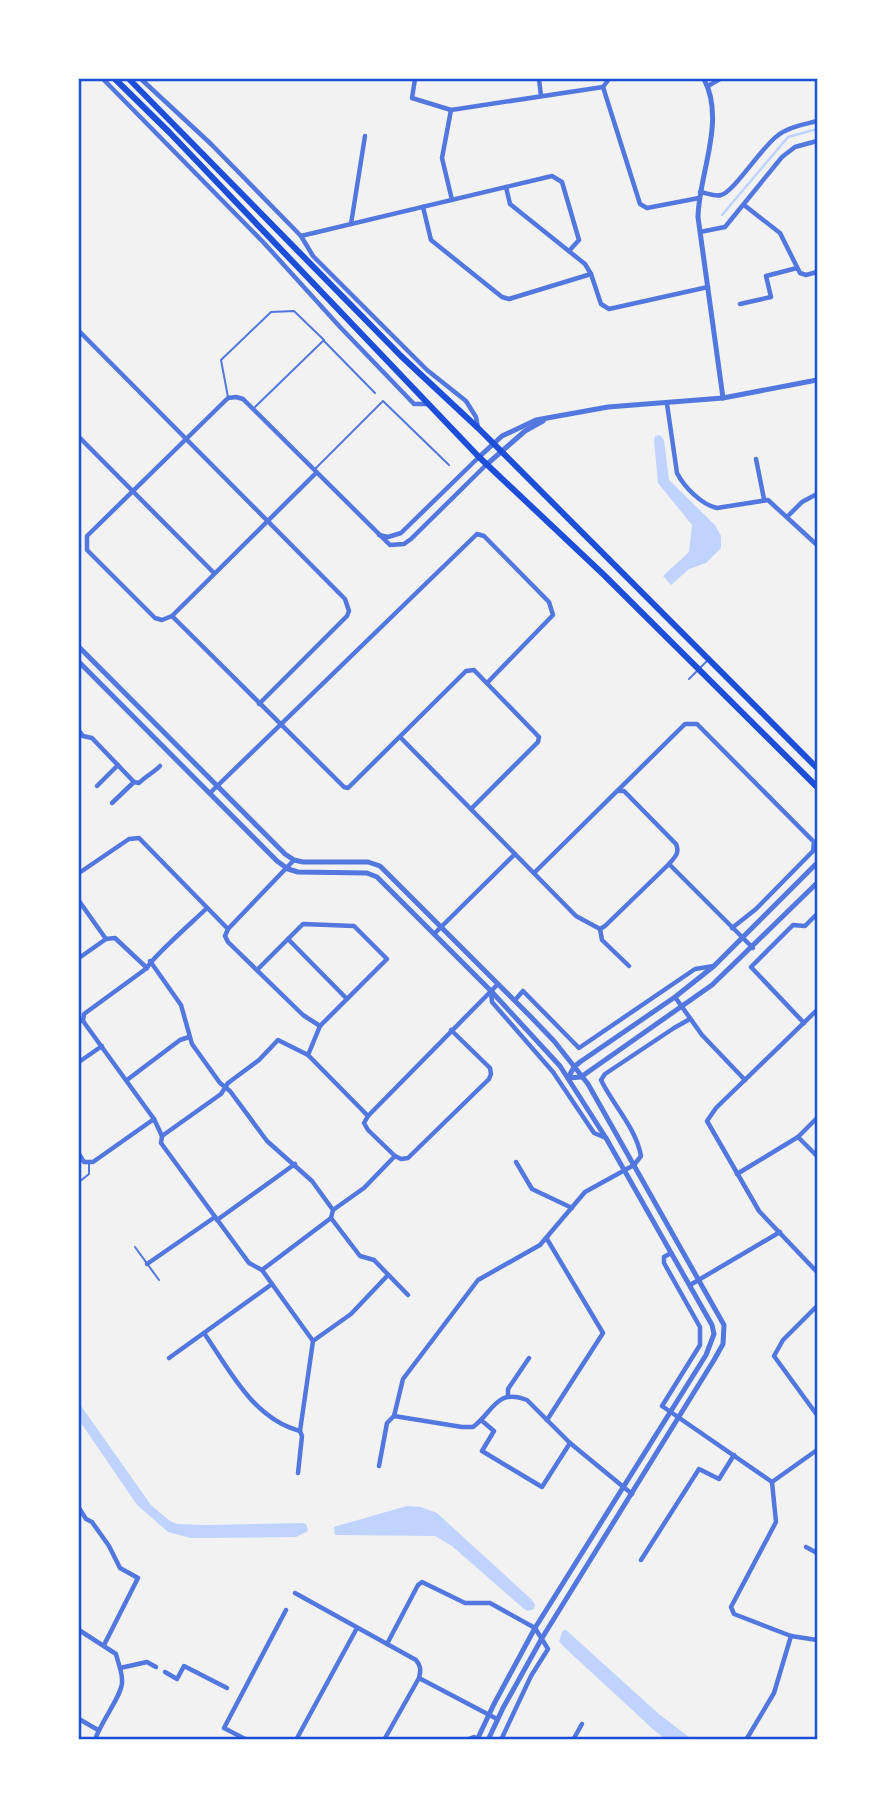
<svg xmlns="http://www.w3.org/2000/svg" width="896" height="1819" font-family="Helvetica,sans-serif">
<rect width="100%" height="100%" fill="#f2f2f2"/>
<!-- water -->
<g fill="#bfd3fe">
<polygon points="660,435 664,440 669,480 715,525 721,536 721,548 706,563 689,569 671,585 663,576 689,552 692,525 658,483 654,440 655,436"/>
<polygon points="79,1403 151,1505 170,1521 177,1524 205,1525 302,1523 306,1524 308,1531 296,1537 191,1538 168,1532 137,1505 79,1420"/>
<polygon points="407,1506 421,1507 437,1513 532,1600 535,1605 534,1609 528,1611 524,1609 452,1546 435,1536 335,1535 334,1527 337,1526"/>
<polygon points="563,1630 566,1630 660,1715 693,1740 667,1740 655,1731 563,1646 559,1641"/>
</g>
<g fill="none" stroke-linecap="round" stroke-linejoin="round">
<!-- stream -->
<polyline stroke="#bfd3fe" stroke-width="2.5" points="722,215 788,137 817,129"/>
<!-- service -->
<g stroke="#5277de" stroke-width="2">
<polyline points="324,341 375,393"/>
<polyline points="228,397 221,360 271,312 294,311 324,340 255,407"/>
<polyline points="315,469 383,401 449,465"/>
<polyline points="689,679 708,660"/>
<polyline points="79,1182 89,1174 89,1164"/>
<polyline points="135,1247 159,1280"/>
</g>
<!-- minor -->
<g stroke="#5277de" stroke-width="4.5">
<polyline points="103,79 264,243 340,327 414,404 427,404"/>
<polyline points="141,79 211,144 301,236 313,256 427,370 466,401 476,417 478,428"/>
<polyline points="415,79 412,98 451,110 603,87 609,79"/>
<polyline points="539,79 541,96"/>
<polyline points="708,86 720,79"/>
<polyline points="603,87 640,204 647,208 699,198"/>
<polyline points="451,110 442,158 452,200"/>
<polyline points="506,187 510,204 585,264 591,274 601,304 609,309 708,287"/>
<path d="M700,192C707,193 715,197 721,195C733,193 762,147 777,136C788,127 803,125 817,121"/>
<polyline points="744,205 780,233 800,273 806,275 817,272"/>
<polyline points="423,207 431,240 502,297 509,299 591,274"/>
<polyline points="351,224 365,136"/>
<polyline points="700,232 725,227 782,157 795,147 817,141"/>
<polyline points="301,236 552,176 562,182 579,240 569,251"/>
<polyline points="740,304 771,297 766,276 797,268"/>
<polyline points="79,331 345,599 349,611 347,616 259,704"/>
<path d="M667,404L677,473C684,487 702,505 717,508L768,500L817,545"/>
<polyline points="79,437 214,573"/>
<polyline points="756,459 764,499"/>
<polyline points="316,473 172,616 162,620 155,618 87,550 87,536 228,398 236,397 243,399 390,545 404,544 411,539 486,465"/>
<polyline points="788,516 802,502 817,494"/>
<polyline points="379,535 388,537 401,533 479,457"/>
<polyline points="172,616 344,787 348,788 466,671 474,670 539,737 538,742 471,809"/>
<polyline points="79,731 83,736 92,738 134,782"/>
<polyline points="400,737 576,916 600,929 602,940 629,966"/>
<polyline points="97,786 118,765"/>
<polyline points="210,793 477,534 484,536 549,602 553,615 487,683"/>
<path d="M112,803L134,782L139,783C146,776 153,773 160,766"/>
<polyline points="669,864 753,948"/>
<polyline points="79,873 129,839 139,838 228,929 294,860"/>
<polyline points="534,873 685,724 697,724 814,842 813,851 756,909 732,928"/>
<polyline points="79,901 106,939"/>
<polyline points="228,929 225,936 228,942 303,1015 320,1026"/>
<path d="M600,929L605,926L669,864C675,857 680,853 676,844L624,791H620"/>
<polyline points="435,933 515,854"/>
<polyline points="288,939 347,999"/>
<polyline points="79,958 106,939 115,938 147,968"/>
<polyline points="150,961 181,1005 192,1044 220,1083 230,1091 267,1141 312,1181 333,1210"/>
<polyline points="257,970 303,924 354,926 387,959 320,1026 308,1055"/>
<polyline points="491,992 492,1002 553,1072 594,1133 606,1138"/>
<polyline points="675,997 702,1035 745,1080"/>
<polyline points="515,1000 523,991 579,1048 695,969 714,966"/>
<polyline points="817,1010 716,1108 707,1121 759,1211 817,1272"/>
<polyline points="79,1020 83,1021 154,1119 162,1136 161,1143 249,1263 262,1270 272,1284"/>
<path d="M83,1021L84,1014L147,968C150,959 197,918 207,908"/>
<polyline points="804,1023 751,967 793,925 805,926 817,914"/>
<polyline points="79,1062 102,1046"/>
<polyline points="127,1080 180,1040 189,1037"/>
<polyline points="162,1136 221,1094 228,1083 259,1060 278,1040 308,1055 368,1116"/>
<polyline points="798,1137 817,1156"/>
<polyline points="79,1154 84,1162 93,1162 154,1119"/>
<polyline points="395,1156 401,1159 408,1158 489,1079 491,1074 490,1068 451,1030"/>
<polyline points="516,1162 532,1189 572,1208"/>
<polyline points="737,1174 798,1137 817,1118"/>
<polyline points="331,1218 360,1256 374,1260 408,1295"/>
<polyline points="217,1220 295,1164"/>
<polyline points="547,1239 603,1333 547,1420"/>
<polyline points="671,1253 664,1257 664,1263 700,1327 700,1345 662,1406 772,1482 817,1450"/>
<polyline points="147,1264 215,1217"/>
<polyline points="262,1270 331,1218 333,1210 364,1188 395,1156 368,1130 364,1123 368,1116 498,984"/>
<polyline points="690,1285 780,1232"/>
<polyline points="817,1306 783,1340 774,1356 817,1415"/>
<path d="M204,1333C229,1369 253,1419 300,1431"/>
<polyline points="313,1341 351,1314 388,1275"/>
<polyline points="169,1358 272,1284 313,1341 300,1431 302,1436 298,1473"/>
<polyline points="508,1395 508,1389 529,1358"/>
<path d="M394,1416L462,1427H473C494,1411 496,1388 527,1400L570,1443L632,1494"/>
<polyline points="481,1420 494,1431 482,1451 542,1487 570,1443"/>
<path d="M379,1466L387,1423L394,1416L403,1379L478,1280L540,1245L585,1192L634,1165L641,1156C636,1128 613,1105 601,1080L605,1074L674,1028L690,1019"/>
<polyline points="772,1482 776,1522 731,1607 734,1614 791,1636 817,1640"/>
<polyline points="79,1508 86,1519 92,1522 109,1546 120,1568 138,1578 104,1645"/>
<polyline points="806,1547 817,1553"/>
<polyline points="641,1560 699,1469 719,1479 734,1455"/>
<path d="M295,1593L416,1660C421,1666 421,1670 419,1678L384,1740"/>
<path d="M79,1630L116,1654C118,1663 123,1673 122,1683C121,1697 100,1723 95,1740"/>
<polyline points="387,1644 418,1585 422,1582 465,1603 490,1603 535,1628 548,1649 531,1676 501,1740"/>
<polyline points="120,1668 147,1662 156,1667"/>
<polyline points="165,1672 177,1679 184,1666 227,1688"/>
<polyline points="419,1678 497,1719"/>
<polyline points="79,1719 98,1730"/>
<polyline points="247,1740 224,1728 286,1610"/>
<polyline points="296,1740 357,1628"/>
<polyline points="466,1740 474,1737 478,1739"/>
<polyline points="573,1740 582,1724"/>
<polyline points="746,1740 774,1693 791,1636"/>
</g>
<!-- tertiary -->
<g stroke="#5277de" stroke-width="5">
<path d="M704,79C726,121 699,173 698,217L723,398"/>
<polyline points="479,457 502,436 536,420 608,407 723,398 817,380"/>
<polyline points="486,465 525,431 543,421"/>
<polyline points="79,647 285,854 294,860 303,862 368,862 380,866 531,1017 554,1041 588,1084 724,1325 723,1344 714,1360 542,1638 503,1708 488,1740"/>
<polyline points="79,662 277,861 288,869 298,872 367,873 377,877 491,991 560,1066 606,1138 712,1325 714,1334 706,1355 535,1628 494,1704 477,1740"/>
<polyline points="568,1078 574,1067 580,1062 675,997 714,966 817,863"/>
<polyline points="568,1078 581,1077 588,1072 712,985 817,883"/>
</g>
<!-- primary -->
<g stroke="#1d4ed8" stroke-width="6">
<polyline points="115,79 169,132 479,457 604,575 817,787"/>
<polyline points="129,79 401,356 478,428 817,768"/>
</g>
</g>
<!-- border -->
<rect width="896" height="1819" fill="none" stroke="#ffffff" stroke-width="161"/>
<rect x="80" y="80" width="736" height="1658" fill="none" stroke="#1d4ed8" stroke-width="2.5"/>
</svg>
